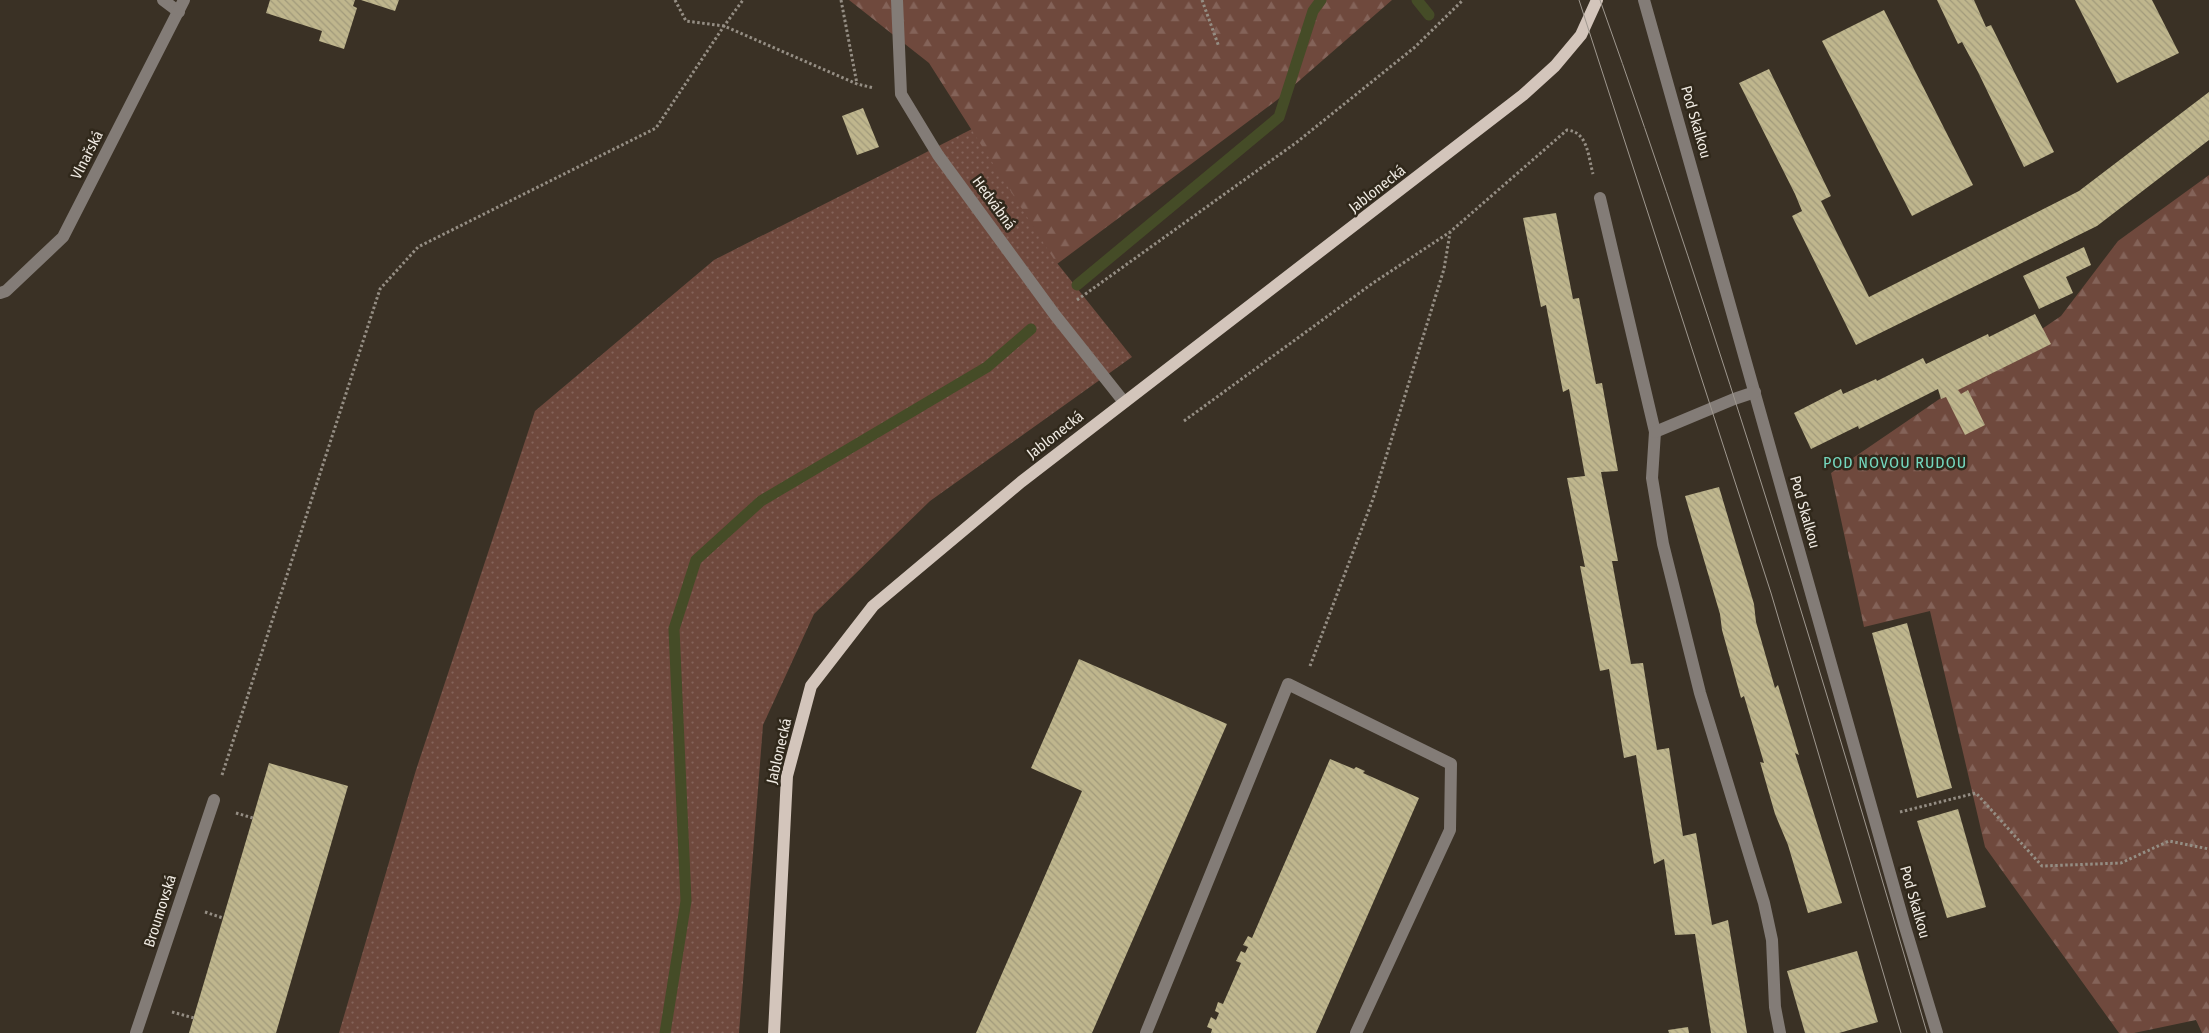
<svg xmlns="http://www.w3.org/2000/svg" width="2209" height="1033" font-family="'Fira Sans Condensed',sans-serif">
<defs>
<pattern id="green-dots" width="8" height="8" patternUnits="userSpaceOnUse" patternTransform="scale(1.25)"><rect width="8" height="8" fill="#6f493d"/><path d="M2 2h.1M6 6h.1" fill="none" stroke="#846359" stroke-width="1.8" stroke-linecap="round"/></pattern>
<pattern id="forest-firs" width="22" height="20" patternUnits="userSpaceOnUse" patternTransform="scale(1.25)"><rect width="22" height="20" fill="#6f493d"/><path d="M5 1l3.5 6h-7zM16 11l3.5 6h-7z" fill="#846359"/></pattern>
<pattern id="building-back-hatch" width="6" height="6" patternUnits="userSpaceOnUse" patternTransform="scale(1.25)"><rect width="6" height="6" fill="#bfb68d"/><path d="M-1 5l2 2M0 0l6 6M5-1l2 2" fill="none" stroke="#a19a7b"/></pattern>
</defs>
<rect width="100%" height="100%" fill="#3a3125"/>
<!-- green -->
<polygon fill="url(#green-dots)" points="972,129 1057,263 1132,357 930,501 814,614 763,725 739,1033 339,1033 416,770 535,411 714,260"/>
<!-- forest -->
<g fill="url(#forest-firs)">
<polygon points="849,0 1392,0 1277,100 1057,264 929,63"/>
<polygon points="2209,175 2209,1033 2202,1033 2196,1020 2134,1033 2119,1033 1985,847 1930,611 1864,627 1831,473 2061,316 2118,241"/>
</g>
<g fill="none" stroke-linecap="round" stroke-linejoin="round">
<!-- stream -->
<g stroke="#454c27" stroke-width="11">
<polyline points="1417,0 1429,15"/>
<polyline points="1077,285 1279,117 1313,11 1321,0"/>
<polyline points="665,1033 686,901 674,629 696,560 761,501 987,367 1031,329"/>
</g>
</g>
<!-- building -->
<g fill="url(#building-back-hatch)">
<polygon points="270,0 355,0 353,6 357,8 344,49 319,41 322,31 266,13"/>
<polygon points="361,0 399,0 395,11"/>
<polygon points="1937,0 1974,0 1986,27 1991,25 2054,152 2024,167 1978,72 1962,42 1958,44"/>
<polygon points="2075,0 2152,0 2179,53 2117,83"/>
<polygon points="1884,10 1973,185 1912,216 1822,41"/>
<polygon points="1769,69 1831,196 1821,201 1869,297 2079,191 2209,92 2209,140 2097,226 1856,345 1792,216 1802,211 1795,194 1739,83"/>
<polygon points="863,108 879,147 857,155 842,116"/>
<polygon points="1556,213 1573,299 1579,298 1596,384 1602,383 1618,471 1601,472 1618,561 1612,561 1631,664 1643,663 1657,750 1669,748 1683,836 1696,833 1712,925 1728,920 1747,1033 1711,1033 1695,934 1675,935 1664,859 1654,864 1636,755 1624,758 1609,669 1600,671 1580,566 1585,567 1567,478 1585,476 1569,389 1563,392 1546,305 1541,307 1523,218"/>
<polygon points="2084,247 2091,265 2066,277 2073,293 2039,309 2023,276"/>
<polygon points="2035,314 2051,344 1958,390 1961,394 1968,390 1985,425 1965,435 1946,397 1941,399 1938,389 1859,429 1858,426 1811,449 1794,413 1841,389 1843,394 1876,379 1877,381 1923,358 1926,364 1988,334 1989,337"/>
<polygon points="1719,487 1754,604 1756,622 1775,688 1778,685 1799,755 1795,753 1842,903 1808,913 1788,845 1775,814 1760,762 1764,763 1744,696 1741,698 1722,630 1720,614 1685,496"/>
<polygon points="1907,623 1952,788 1917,798 1872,633"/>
<polygon points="1079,659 1227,724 1092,1033 976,1033 1082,791 1031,768"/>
<polygon points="1330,759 1354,769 1356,767 1365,771 1363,773 1419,798 1316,1033 1211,1033 1212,1029 1207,1027 1211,1017 1216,1020 1219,1013 1215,1011 1218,1002 1223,1004 1241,963 1236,961 1241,951 1245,953 1248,947 1243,945 1248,936 1252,938"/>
<polygon points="269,763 348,786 276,1033 189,1033"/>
<polygon points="1958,809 1986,907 1947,918 1917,821"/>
<polygon points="1857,951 1878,1022 1839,1033 1805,1033 1787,971"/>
<polygon points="1688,1027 1689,1033 1669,1033 1668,1030"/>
</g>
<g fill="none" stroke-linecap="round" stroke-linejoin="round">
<!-- path -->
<g stroke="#958e84" stroke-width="3" stroke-dasharray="2.5 2.5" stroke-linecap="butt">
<polyline points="675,0 686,21 724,26 857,84 874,88"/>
<polyline points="841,0 857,84"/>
<polyline points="1202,0 1219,47"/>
<polyline points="1077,300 1297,142 1415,47 1463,0"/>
<path d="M1184,421L1373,283L1450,232L1567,130C1588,132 1588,156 1593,174"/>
<polyline points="1310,666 1373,499 1444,269 1450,233"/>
<polyline points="222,775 380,289 418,247 656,128 724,26 743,0"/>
<polyline points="1900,812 1976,793 2042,866 2121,863 2169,841 2209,849"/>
<polyline points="236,813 253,818"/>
<polyline points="205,912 223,918"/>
<polyline points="172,1012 194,1018"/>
</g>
<!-- minor -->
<g stroke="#837c77" stroke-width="12">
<polyline points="163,0 179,12"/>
<polyline points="897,0 901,94 938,155 1055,315 1124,402"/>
<polyline points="1644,0 1905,927 1937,1033"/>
<polyline points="1600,198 1655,432 1652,478 1663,544 1700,693 1764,903 1772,940 1775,1007 1780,1033"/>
<polyline points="0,293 6,291 63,237 184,0"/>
<polyline points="1655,432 1734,399 1755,392"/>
<polyline points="136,1033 214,800"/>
<polyline points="1146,1033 1288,684 1451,764 1450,830 1356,1033"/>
</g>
<!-- major -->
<polyline stroke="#d3c5bb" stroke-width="12" points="774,1033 787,776 811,686 873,606 1021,482 1523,95 1555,66 1581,35 1597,0"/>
<!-- tram -->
<g stroke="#9f988f" stroke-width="1">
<polyline points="1579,0 1771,593 1901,1033"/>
<path d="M1600,0C1721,340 1826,686 1927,1033"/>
</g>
</g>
<g text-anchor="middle" stroke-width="5" stroke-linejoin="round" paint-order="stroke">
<!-- street labels -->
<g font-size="15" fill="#f0ebe3" stroke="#30281b">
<text transform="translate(1696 122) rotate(74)" y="5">Pod Skalkou</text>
<text transform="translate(87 155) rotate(-63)" y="5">Vlnařská</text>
<text transform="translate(1377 189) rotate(-38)" y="5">Jablonecká</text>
<text transform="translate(994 203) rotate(54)" y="5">Hedvábná</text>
<text transform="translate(1055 435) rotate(-38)" y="5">Jablonecká</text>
<text transform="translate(1805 512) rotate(74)" y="5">Pod Skalkou</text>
<text transform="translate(779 751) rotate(-77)" y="5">Jablonecká</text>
<text transform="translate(1915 902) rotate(74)" y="5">Pod Skalkou</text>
<text transform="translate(160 911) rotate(-72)" y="5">Broumovská</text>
</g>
<!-- neighbourhood labels -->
<g font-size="16" letter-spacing="1" fill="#74d7be" stroke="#30281b">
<text x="1895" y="468">POD NOVOU RUDOU</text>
</g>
</g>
</svg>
